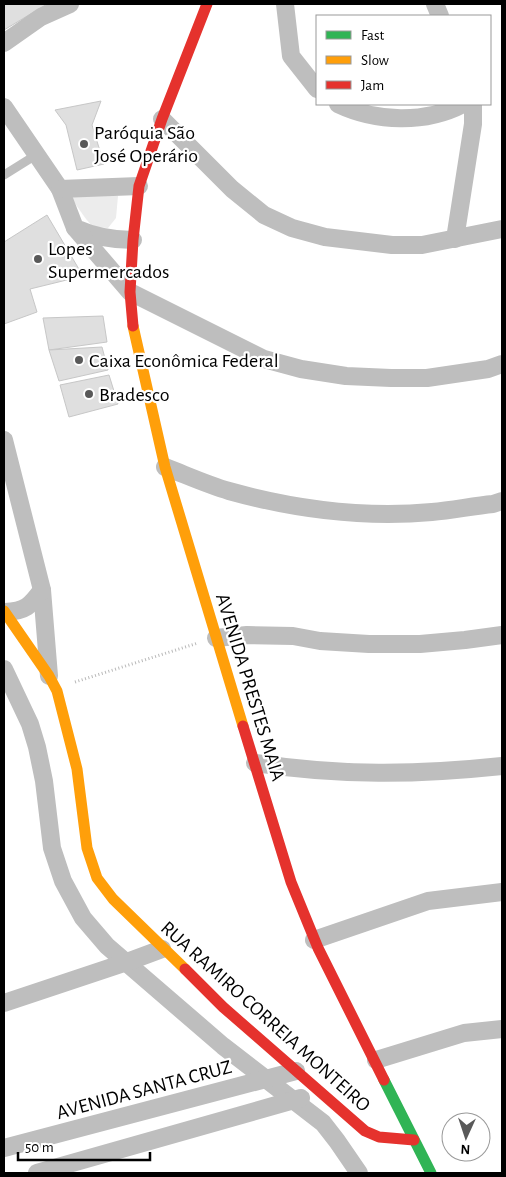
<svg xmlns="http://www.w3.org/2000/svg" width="506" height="1177" font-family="'Alegreya Sans',sans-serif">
<rect width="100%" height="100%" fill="#fff"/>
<!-- green -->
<polygon fill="#ececec" points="69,195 118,196 116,218 108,228 93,227 86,219"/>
<!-- building -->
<g fill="#dfdfdf" stroke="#c7c7c7">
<polygon points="4,4 47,4 4,30"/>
<polygon points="101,101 92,125 104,164 77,170 66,125 55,110"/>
<polygon points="47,215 83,276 30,289 37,312 4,324 4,242"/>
<polygon points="103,316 107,342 49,350 43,318"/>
<polygon points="102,347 108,370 59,381 49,350"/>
<polygon points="109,375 118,404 69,417 60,385"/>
</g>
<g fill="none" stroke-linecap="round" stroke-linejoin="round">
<!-- path -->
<polyline stroke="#b9b9b9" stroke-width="3" stroke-dasharray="1 2.5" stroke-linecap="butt" points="75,682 198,643"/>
<!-- lane -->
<polyline stroke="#bebebe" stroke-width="9" points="4,175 36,155"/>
<!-- street -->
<g stroke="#bebebe" stroke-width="18">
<polyline points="285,4 291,56 317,89"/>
<polyline points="435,4 440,16"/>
<polyline points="4,43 41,17 70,4"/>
<path d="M338,104C376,122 425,124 463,104"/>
<path d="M4,107L60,189L75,228C95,237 112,240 133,240"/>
<polyline points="162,119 232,189 264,215 292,228 325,237 392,245 422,245 502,229"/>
<polyline points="60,189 139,186"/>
<polyline points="75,228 130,292 264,359 301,369 346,376 391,378 427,378 488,369 502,364"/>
<polyline points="455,239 473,124 473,104"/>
<polyline points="4,440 42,590 49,676"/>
<path d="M165,467C186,475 208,485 229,491C294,509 365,518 432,512C453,510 473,506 493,504L502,501"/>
<path d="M5,612C26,611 30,606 42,590"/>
<polyline points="216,638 247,635 293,636 320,641 369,644 420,644 465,640 502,635"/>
<polyline points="4,669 30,724 37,747 44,781 52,848 63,881 83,918 107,946 223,1046 323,1123 337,1141 359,1173"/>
<path d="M255,763C340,776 417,775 502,766"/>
<polyline points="314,940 428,901 502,892"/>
<polyline points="4,1003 127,962 162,949"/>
<polyline points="376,1060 464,1033 502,1029"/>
<polyline points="4,1148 296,1071"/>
<polyline points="37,1173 301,1098"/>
</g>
<!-- fast -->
<polyline stroke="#30b455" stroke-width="11" points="384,1080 431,1173"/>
<!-- slow -->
<g stroke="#ff9f0a" stroke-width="11">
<polyline points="133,326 165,467 243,726"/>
<polyline points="4,611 49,676 57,691 77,769 87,848 97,878 113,899 185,969"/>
</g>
<!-- jam -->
<g stroke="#e5322d" stroke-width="11">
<polyline points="133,326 130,292 133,240 139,186 162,119 207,4"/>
<polyline points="243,726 291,882 318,948 384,1080"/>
<polyline points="185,969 223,1007 365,1131 379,1137 414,1140"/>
</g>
</g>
<!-- markers -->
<g fill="#595959" stroke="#fff" stroke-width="2">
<circle cx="84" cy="144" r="5"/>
<circle cx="38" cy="259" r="5"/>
<circle cx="79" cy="360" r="5"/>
<circle cx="89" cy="394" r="5"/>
</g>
<g text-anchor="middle" stroke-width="4.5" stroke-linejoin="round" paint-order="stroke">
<!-- poi labels -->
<g font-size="20" fill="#000" stroke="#fff" text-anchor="start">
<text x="94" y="139">Paróquia São<tspan x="94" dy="23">José Operário</tspan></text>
<text x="48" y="255">Lopes<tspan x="48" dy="23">Supermercados</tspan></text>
<text x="89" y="367">Caixa Econômica Federal</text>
<text x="99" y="401">Bradesco</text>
</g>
<!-- street labels -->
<g font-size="20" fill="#000" stroke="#fff">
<text transform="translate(251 687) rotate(73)" y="7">AVENIDA PRESTES MAIA</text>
<text transform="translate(266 1016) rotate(42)" y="7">RUA RAMIRO CORREIA MONTEIRO</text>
<text transform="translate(144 1089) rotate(-15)" y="7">AVENIDA SANTA CRUZ</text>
</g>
</g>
<!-- border -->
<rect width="506" height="1177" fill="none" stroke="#000000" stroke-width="10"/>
<!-- legend -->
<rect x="316" y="15" width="175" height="90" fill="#ffffff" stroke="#999999"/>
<rect x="326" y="31" width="25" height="8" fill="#30b455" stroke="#999999"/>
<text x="361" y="40" font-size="15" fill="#000000">Fast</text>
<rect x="326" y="56" width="25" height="8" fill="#ff9f0a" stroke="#999999"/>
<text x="361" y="65" font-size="15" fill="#000000">Slow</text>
<rect x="326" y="81" width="25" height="8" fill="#e5322d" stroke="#999999"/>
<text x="361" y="90" font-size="15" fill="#000000">Jam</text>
<!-- north arrow -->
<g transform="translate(466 1137) rotate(183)"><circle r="24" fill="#ffffff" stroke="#999999"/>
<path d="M0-4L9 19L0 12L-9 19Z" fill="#595959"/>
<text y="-8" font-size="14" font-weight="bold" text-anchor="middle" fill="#000000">N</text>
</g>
<!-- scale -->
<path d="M18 1152v8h132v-8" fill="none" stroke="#000000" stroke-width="2.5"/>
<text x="25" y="1152" font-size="15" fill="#000000" stroke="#ffffff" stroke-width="4" paint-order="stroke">50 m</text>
</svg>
